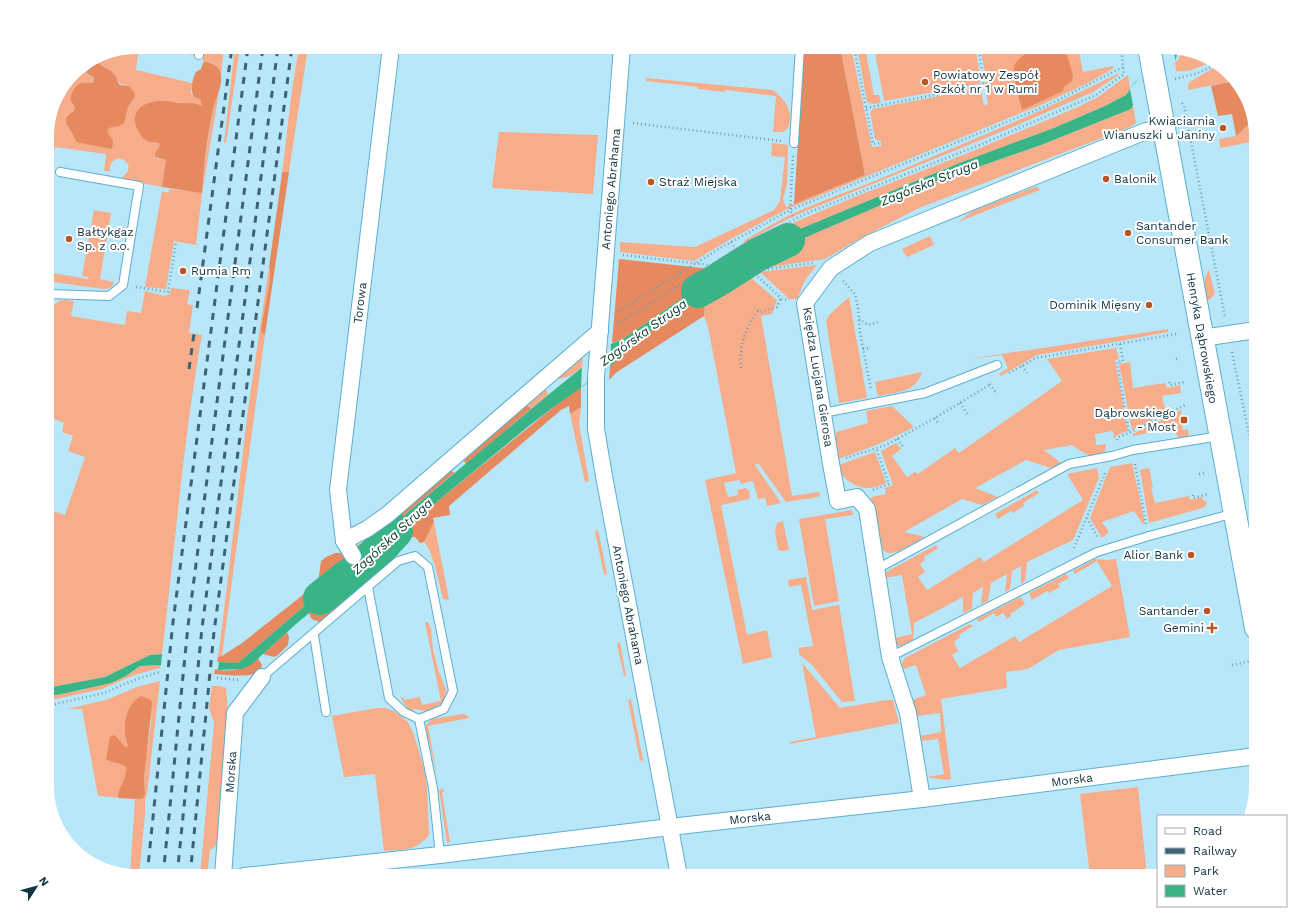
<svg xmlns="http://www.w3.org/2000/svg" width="1303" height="923" font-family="'Work Sans',sans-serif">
<rect width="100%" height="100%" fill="#b8e7fa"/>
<!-- green -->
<g fill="#f7ac8a" fill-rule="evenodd">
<path d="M135,47H139L136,70L192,83L191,93L194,97L200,99L202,106C194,105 187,104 179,103C166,102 156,99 144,106L138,131L146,141H154L159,142L160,146L159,149L155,153V158L166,160L162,187L121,179C123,176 126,174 128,171C131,163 123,158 116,159C111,162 109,166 110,171H104L106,154L55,147L51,174L47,190V129L56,96L76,70H78L75,78L87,71V75L94,77V82L92,83L84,82L72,104L75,107L74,111C66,117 64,122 70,130L109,135L107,131L108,128L113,127L134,98L125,86L117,81L113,73L104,66L100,65L97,62L115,51Z"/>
<polygon points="145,47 197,47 196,54 193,55"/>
<path d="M203,47H224L221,75C219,67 212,60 203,63Z"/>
<polygon points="235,47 240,47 226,143 224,143"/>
<polygon points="299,47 308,47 289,172 282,173 292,89"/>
<polygon points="840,47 851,47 872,147 881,146 881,141 877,140 875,139 870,112 873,109 980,88 984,105 988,104 984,83 987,82 980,47 1078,47 1083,72 1113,66 1114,68 1088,83 1043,104 787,209 729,240 694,261 620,252 620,242 695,247 774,210 780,201 785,157 771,156 772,143 788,145 787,184 783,199 786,207 865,175"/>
<polygon points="857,47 865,47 874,95 879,95 881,103 872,104 867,102"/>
<polygon points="874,47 975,47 981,80 979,84 884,101"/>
<path d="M1181,51L1211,62C1199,67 1189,73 1176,71L1175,63L1179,59Z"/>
<polygon points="1219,65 1234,81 1188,90 1188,85 1191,81"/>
<path d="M1119,73L1117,76L1093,92L1008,129L801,213L784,221L744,243L745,240C763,230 781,218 801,210C831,197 863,186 894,173C970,141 1046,110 1119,73Z"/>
<polygon points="1128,75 1130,89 1126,95 1105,106 1054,128 962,162 807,226 783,236 744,256 742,251 746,247 795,222 857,196 968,153 1078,107 1098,97"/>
<path d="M646,78L773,90C786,101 794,110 788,128L783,132H773L776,96L725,90V92L698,89V87L646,81Z"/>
<polygon points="219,92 202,193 196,245 174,241 166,289 145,287 162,191 169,193 169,189 201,192 209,132 214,105"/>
<polygon points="1133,105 1136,123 1128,128 919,208 861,238 825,259 756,269 750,265 762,258 811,235 935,182 1041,145 1131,109"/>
<polygon points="1253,122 1256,141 1220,148 1219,139 1236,136 1248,125"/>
<polygon points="499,132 598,135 593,194 492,188"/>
<polygon points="1035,187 1037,187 1040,190 958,222 973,211"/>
<path d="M94,210L111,213L100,279L114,282C112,288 109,289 103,289L47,281V272L88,279V277L82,276Z"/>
<polygon points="930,236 934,245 907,257 902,249"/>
<polygon points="817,265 805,280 797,299 789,299 760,272"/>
<polygon points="269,267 270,271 270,279 261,329 262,333 265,335 222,656 218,657 223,619 248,409"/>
<polygon points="742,270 773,297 777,300 772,314 761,316 792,496 819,492 820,496 813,498 786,502 758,463 755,465 781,503 767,506 765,498 758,499 753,481 741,484 739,480 724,483 728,497 738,495 737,490 746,488 749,491 750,499 721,505 747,635 767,630 772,657 743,664 705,480 736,473 708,327 704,316 705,301 718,294 712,288 721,284"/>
<path d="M1209,270L1215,294L1209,300H1207C1205,289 1202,279 1209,270Z"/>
<path d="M171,288L190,290L187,304L193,305L189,333L202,335C183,441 175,548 162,654L150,655L105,677L47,688V509L65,515L85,457L68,451L73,436L62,432L64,423L47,416V324L52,308L55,304L59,301L65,300L74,301L71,316L125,325L127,311L141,313L145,291L165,296L170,294Z"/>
<polygon points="849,297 867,398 839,403 826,321 829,315"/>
<polygon points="1168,329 1168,332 1109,343 1037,355 1001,376 999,374 1008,368 1002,355 969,359"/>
<path d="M1116,348L1119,359L1115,360L1128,431L1117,435L1114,439L1113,431L1095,434L1096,445L1106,444L1105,452C1090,460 1084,453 1072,445L1044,450L1061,463L1051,468L1026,460L975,488L998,497L982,505L962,499L904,532L925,537C916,542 898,554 889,553C884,552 882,549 880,545L871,497L886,494L885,488L893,485L881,451L896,443L901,449L892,456L907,477L915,472L918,474L955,448L959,453L1062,381L1047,359Z"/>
<polygon points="583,354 582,367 570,376 551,381"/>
<polygon points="1130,362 1133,388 1165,383 1167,388 1180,385 1181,393 1162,396 1166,413 1132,430 1119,364"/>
<path d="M922,372C916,393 896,392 878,396L875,382Z"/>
<polygon points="545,387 548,395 532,408 530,406 521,408 518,413 512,417"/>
<path d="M892,406L914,427C888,441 862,451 835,460L836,432L868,423L866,411Z"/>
<polygon points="581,407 579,424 589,481 585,482 570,414"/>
<polygon points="1181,410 1182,413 1180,414 1183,430 1188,429 1189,437 1180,439 1172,428 1133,436 1133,434"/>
<path d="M875,452L886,483C881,485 874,488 868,488C856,489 840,476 836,466Z"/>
<polygon points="1132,463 1145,523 1143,524 1134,511 1102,522 1109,532 1102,538 1090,518 1110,467"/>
<polygon points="1097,468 1099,478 1073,540 1027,562 1025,581 1021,584 1021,566 1012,571 1010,589 1005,592 1007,574 991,583 988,601 981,604 983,587 973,593 972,609 963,613 963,597 914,623 913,640 900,646 897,646 895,638 912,634 902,575 884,578 886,572 936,545 938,548 924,557 925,560 920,564 925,572 918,577 927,590 980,557 984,562 1083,500 1067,474"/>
<polygon points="1149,468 1153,487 1151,487 1155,503 1189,496 1190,500 1202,497 1203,500 1207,502 1206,506 1203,508 1149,523 1140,470"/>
<polygon points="1037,490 1039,493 1023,503 1024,506 1013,513 1011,511 998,519 995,514"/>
<polygon points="852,510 853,515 825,519 839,601 814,606 799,519"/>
<polygon points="783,521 789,550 783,551 778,550 775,531 777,523"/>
<polygon points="434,522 449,600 443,599 435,566 429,549 424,542"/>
<polygon points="598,530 607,574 604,575 595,531"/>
<path d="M1095,559L1106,560L1116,559L1130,637L1059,650L1028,669L1006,672L1007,688L941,699L951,779L945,780L927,777L944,774L938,739L921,741L920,736L941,732L940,713L916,716L912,700L926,695L916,665L903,669C901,664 902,662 905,658L970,624L973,626L959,635L960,637L954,642L958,651L952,655L960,668L1015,636L1019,642L1112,586L1097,561L1075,574L1073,571Z"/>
<polygon points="1066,574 1069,578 1058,584 1060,587 1049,593 1047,591 1032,600 1029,593"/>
<polygon points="806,577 812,610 839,605 855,701 842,702 811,664 799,654 799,648 813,646 801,585 789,587 788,580"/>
<polygon points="1021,597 1025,604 1010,614 1011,616 1007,619 1003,613 996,617 994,613 979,622 977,619"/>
<polygon points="425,622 428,622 431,628 433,649 438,669 446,690 444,701 441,704 430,710 425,711 415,709 411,711 408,709 401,699 403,696 404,700 420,697 422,705 441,701"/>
<polygon points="620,642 626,676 624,676 617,643"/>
<polygon points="802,663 840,708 887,700 893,700 899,723 790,744 790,742 816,737"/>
<polygon points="161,665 160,668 134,675 102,689 47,701 47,696 82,690 126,676 140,666"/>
<path d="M160,681L147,794L145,799V815L139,876L130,874L135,799L98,796L82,709H67L106,700L137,687ZM153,708L146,758L144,778L145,794L141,799H135Z"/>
<polygon points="212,686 220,686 226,688 228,712 218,841 215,847 210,850 207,876 200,876 214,723 209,708"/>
<polygon points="631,699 643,760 640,761 628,700"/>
<path d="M376,708H385L394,711L408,722L414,735L425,772L427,789L429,835C415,852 404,849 384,851L375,774L344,777L332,716Z"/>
<polygon points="463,714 467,715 469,718 428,726 437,776 425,726 432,719"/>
<polygon points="1138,787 1147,876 1090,876 1080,794"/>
<polygon points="443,789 444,791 442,793 450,842 447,843 439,790"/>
</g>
<!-- forest -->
<g fill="#e6895f">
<polygon points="804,47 840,47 865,175 794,204"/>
<path d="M1034,47H1042L1044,52L1050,54L1054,52L1067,55L1073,75L1072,81L1064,87L1063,91L1022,110C1020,101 1011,71 1015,64C1017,60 1030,50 1034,47Z"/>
<path d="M97,62C102,67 109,68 113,73C120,80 114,86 129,86L135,93L134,98L128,107L124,123L119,126L109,128L107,131L113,141L112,149L76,142C74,129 56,122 74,111L75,108L70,99C74,86 78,81 92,83L94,82V77L87,74V71Z"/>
<path d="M206,62C213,63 220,67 221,74C223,87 215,98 213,110C207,137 204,165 202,193L162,187L166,160L155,157V153L160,146L159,143C155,141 150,143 147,141C142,139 138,131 136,126C130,107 149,100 165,101C170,101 175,103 180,103C188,104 195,102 202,106L200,99L194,97C190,90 192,79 196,72L201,69L203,63Z"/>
<polygon points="1234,81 1247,96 1253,122 1248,125 1236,136 1232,114 1218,116 1211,86"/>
<polygon points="284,172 289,172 265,335 262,333 261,329 270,279 270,271 269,267 282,173"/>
<polygon points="619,259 721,270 725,269 623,339 612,343"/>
<polygon points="712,288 718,294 705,301 704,316 617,372 609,380 610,367 627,348 701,293"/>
<polygon points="581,387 581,407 570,414 569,406 561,410 449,506 450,515 433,518 434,522 424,542 420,543 415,537 412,537 405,541 387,560 385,569 376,575 372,570 371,567 401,535 440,499 555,406"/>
<polygon points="525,405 532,408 466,464 464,461 464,458 512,417 518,413"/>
<polygon points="451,470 454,473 408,512 384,535 361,560 358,555 358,545 370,539 382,530 392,519 447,471"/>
<polygon points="335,553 340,553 345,555 352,567 343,573 238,663 217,662 218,657 222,656 242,643 318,583 321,561 326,557"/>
<path d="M354,580V589L351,594L339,607L320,622L314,620L311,618L309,613C323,601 337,587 354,580Z"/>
<polygon points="287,632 289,637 288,645 278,655 274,657 263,654"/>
<path d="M258,658L262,665C261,669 258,672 254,674C245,677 224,675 214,674L215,669C230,673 247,669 258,658Z"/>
<path d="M141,696L151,700L152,703L144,778L145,794L144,797L141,799L118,798C118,787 128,778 126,767C120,762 114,764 106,759L110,737L115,735L125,747L128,746C122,729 124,706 141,696Z"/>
</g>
<!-- water -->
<g fill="#38b487">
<polygon points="1168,47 1178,50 1175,63 1140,92 1131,109 1041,145 935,182 811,235 762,258 750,265 744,256 783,236 807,226 962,162 1054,128 1105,106 1126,95 1135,82 1150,69"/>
<polygon points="735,262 742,270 721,284 701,293 659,324 631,345 610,367 555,406 530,425 440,499 401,535 368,570 361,560 384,535 408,512 548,395 611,344 623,339"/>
<polygon points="354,565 361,575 354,580 346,583 336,591 296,624 251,665 242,669 218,670 219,662 238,663 343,573"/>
<polygon points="162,654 161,665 140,666 126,676 111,683 62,694 47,696 47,688 105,677 150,655"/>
</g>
<!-- pier -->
<g fill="#b8e7fa">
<polygon points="1162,47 1173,49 1176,62 1158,79 1142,93 1138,100 1133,105 1130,89 1143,73 1148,68 1148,66"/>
<polygon points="611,344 610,367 581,387 582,367"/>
</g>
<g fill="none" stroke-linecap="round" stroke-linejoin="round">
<!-- river -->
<g stroke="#38b487" stroke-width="34">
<polyline points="698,291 716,281 757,255 788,240"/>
<polyline points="320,598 344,579 365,565 396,531"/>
</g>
<defs>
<g id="lane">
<polyline points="199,55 199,47"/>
<polyline points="794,143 800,47"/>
<polyline points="47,299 49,294 109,296 123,285 139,186 60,172"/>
<polyline points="823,413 925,393 997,365"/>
<polyline points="877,569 1069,464 1112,456 1133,450 1220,436"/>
<polyline points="368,587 389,698 404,712 419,719"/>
<polyline points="314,635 326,712"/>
<polyline points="890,657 1097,552 1149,536 1235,513"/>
<polyline points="262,677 398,561 415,556 428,567 453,691 444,709 419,719 433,788 440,855"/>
</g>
<g id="street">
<polyline points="622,47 596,377 596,429 604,476 679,876"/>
<polyline points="1202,338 1256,330"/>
<polyline points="344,541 367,529 387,515 600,331"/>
<polyline points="353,556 344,541 338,490 391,47"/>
<polyline points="922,799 908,713 890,657 867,509 857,497 838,501 831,464 805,303 831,268 870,243 1146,131 1164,129"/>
<polyline points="223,876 235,713 262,677"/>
<polyline points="244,876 440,855 670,827 922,799 1256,756"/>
</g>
<polyline id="secondary" points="1149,47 1256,628"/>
</defs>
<!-- lane casing -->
<use href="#lane" stroke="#5cafce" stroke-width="10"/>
<!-- street casing -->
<use href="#street" stroke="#5cafce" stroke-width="18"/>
<!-- secondary casing -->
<use href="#secondary" stroke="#5cafce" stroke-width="24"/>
<!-- path -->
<g stroke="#739dae" stroke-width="2.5" stroke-dasharray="1 3" stroke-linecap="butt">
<polyline points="854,47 873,144 879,143"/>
<polyline points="72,76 104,53"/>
<polyline points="1175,79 1198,73 1217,64"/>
<polyline points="1182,103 1184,106 1225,317"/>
<polyline points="866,108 981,86 984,81 978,47"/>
<polyline points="51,115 72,76"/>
<polyline points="633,123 781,141"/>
<polyline points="793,156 790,210 794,219"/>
<polyline points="731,242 752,271 782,299 788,300"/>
<polyline points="623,255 709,265"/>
<polyline points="752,271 813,263"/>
<polyline points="843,281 855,294 858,308 860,332 871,390"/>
<polyline points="136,287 168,292 176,242"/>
<polyline points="619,311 722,247 790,210 1046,106 1123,67"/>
<polyline points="859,319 868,325 878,322"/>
<polyline points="618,324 736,249 805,214 982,144 1096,95 1124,74 1121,47"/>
<polyline points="1120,344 1123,361 1117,362 1129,433"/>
<polyline points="863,349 870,348"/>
<polyline points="1232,352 1256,468"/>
<polyline points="1176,359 1180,358"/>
<polyline points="1022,366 1027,373"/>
<path d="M741,368C739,346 745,328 758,311L760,312L777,307L781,298"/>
<polyline points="1009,373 1036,358 1176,334"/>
<polyline points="1169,382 1170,385 1184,382"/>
<polyline points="990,384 997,394"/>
<polyline points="960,403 968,415"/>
<polyline points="935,418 938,423"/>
<polyline points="897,439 904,448"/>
<polyline points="1117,440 1118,437 1129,433 1187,404"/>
<polyline points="846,458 886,445 897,439 935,418 991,384"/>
<polyline points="1135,464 1146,524"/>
<polyline points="1199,474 1204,473"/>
<polyline points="873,490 889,484 876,448"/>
<polyline points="1193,495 1193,498 1208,494"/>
<polyline points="1087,518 1098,538"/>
<polyline points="1074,548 1106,471"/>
<polyline points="1232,665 1256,660"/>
<polyline points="217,678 239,680"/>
<polyline points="47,706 104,693 134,680 160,672"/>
</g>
<!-- lane -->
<use href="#lane" stroke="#fff" stroke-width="8"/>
<!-- street -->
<use href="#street" stroke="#fff" stroke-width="16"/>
<!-- secondary -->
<use href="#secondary" stroke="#fff" stroke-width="22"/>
<!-- rail -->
<g stroke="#3c6372" stroke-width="3" stroke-dasharray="7 7" stroke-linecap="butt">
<polyline points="197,308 232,47"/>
<polyline points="189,369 194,334"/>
<polyline points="147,876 173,622 248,47"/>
<polyline points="163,876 188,626 263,47"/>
<polyline points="177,876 202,628 278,47"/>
<polyline points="190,876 214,632 292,47"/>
</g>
</g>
<!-- markers -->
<g fill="#ba5622" stroke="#fff" stroke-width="1.5">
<circle cx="925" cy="82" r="4"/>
<circle cx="1223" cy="128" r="4"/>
<circle cx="1106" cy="179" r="4"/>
<circle cx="651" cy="182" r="4"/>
<circle cx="1128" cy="233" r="4"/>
<circle cx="69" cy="239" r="4"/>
<circle cx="183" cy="271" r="4"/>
<circle cx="1149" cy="305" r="4"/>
<rect x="1180" y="416" width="8" height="8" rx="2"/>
<circle cx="1191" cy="555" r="4"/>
<circle cx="1207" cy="611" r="4"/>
<path d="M1210 622h4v4h4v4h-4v4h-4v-4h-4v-4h4z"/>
</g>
<g text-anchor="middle" stroke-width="4" stroke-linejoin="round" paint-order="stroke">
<!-- poi labels -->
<g font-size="12" fill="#103441" stroke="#fff" text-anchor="start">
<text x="933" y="79">Powiatowy Zespół<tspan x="933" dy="14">Szkół nr 1 w Rumi</tspan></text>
<text x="1215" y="125" text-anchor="end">Kwiaciarnia<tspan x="1215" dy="14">Wianuszki u Janiny</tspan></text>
<text x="1114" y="183">Balonik</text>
<text x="659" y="186">Straż Miejska</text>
<text x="1136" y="230">Santander<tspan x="1136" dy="14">Consumer Bank</tspan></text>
<text x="77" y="236">Bałtykgaz<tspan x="77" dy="14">Sp. z o.o.</tspan></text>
<text x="191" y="275">Rumia Rm</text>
<text x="1141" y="309" text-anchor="end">Dominik Mięsny</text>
<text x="1176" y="417" text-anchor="end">Dąbrowskiego<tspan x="1176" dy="14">- Most</tspan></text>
<text x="1183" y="559" text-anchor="end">Alior Bank</text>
<text x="1199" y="615" text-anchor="end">Santander</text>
<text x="1204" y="632" text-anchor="end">Gemini</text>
</g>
<!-- street labels -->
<g font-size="12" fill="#103441" stroke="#fff">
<text transform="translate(611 189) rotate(-85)" y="4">Antoniego Abrahama</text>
<text transform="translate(360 303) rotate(-83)" y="4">Torowa</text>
<text transform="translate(1202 338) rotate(80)" y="4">Henryka Dąbrowskiego</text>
<text transform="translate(818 377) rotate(81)" y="4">Księdza Lucjana Gierosa</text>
<text transform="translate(628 605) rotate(79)" y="4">Antoniego Abrahama</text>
<text transform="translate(231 772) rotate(-86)" y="4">Morska</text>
<text transform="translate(1072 780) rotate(-7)" y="4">Morska</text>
<text transform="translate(750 818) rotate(-6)" y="4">Morska</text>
</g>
<!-- water labels -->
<g font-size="13" font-style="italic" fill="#0d412f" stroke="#fff">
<text transform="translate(929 182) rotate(-22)" y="5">Zagórska Struga</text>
<text transform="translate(643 332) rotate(-36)" y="5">Zagórska Struga</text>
<text transform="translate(392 536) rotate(-43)" y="5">Zagórska Struga</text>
</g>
</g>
<!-- crop -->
<path d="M0 0H1303V923H0ZM136 54H1167A82 82 0 0 1 1249 136V787A82 82 0 0 1 1167 869H136A82 82 0 0 1 54 787V136A82 82 0 0 1 136 54Z" fill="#fff" fill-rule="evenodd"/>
<!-- legend -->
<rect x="1157" y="815" width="130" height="92" fill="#ffffff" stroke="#9faeb3"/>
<rect x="1165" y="828" width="20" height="6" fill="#ffffff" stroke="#9faeb3"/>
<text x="1193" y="835" font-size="12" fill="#103441">Road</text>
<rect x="1165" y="848" width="20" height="6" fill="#3c6372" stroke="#9faeb3"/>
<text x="1193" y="855" font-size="12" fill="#103441">Railway</text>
<rect x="1165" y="865" width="20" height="12" fill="#f7ac8a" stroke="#9faeb3"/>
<text x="1193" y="875" font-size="12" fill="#103441">Park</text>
<rect x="1165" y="885" width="20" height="12" fill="#38b487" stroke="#9faeb3"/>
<text x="1193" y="895" font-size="12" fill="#103441">Water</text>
<!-- north arrow -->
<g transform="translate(36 887) rotate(54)" stroke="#ffffff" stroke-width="3" paint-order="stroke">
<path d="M0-3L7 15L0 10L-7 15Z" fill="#103441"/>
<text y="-6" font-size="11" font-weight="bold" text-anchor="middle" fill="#103441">N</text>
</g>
</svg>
